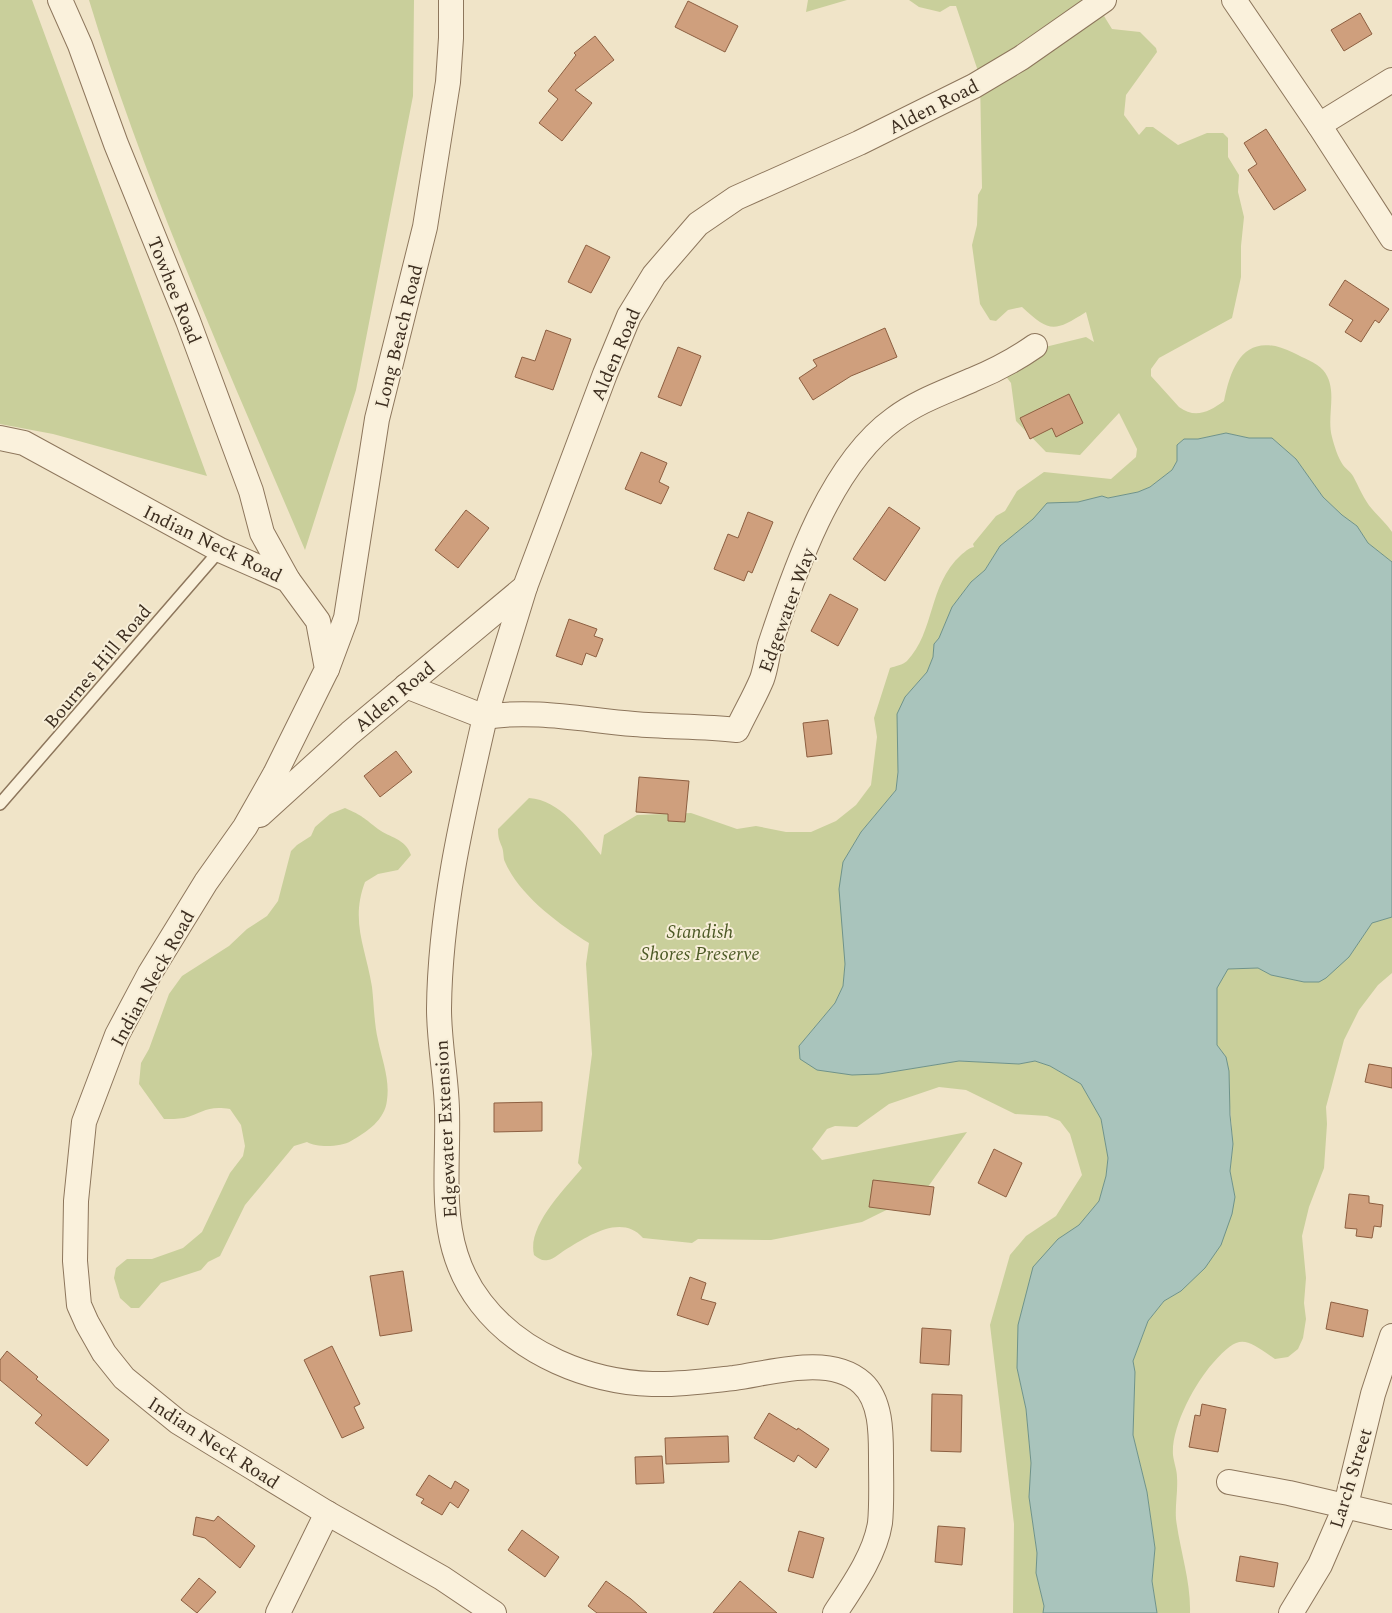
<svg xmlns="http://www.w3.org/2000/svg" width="1392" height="1613" font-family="Spectral,serif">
<rect width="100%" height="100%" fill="#f0e4c8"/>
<!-- green -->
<g fill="#c9cf9b">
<polygon points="0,0 32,0 207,476 53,434 0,424"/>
<path d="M89,0H414L413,96L356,390L305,550C228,369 146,188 89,0Z"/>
<polygon points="808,0 847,0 806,12"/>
<path d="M909,0H1095V21L1104,16L1112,29L1140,32L1156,48L1157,52L1126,95L1124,115L1139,135L1146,127H1153L1178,145L1207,133H1223L1228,138V157L1239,175L1238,192L1244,217L1241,246V277L1232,318L1159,358L1151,369V376L1179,407C1195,419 1209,412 1224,401C1232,361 1247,330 1294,353C1303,358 1316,362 1323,370C1339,389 1326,415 1332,437C1334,445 1338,458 1343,465C1346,469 1350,471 1353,476C1359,487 1364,500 1372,509C1379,517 1386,523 1392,532V562L1368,543L1357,526L1342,515L1323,497L1296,459L1272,438H1249L1226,433L1198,439H1184L1177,445V461L1172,470L1150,487L1138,492L1108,498L1102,496L1078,502L1047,504L1033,519L1000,546L985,570L971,582L952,607L939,638L934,644L933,657L927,672L905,697L896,790L861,832L843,862L845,964L843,986L835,1003L799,1046L879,1074L959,1061L1019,1064L1035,1061L1050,1066L1081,1084L1101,1119L1108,1158L1106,1176L1099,1201L1079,1225L1058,1239L1017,1368L1026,1409L1031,1463L1029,1497L1037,1553L1036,1573L1044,1606L1043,1613H1013L1014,1524L990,1325L1010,1255L1026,1236L1056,1216L1082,1175L1070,1134L1060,1121L1047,1116L1015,1114L966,1090L939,1087L889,1104L857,1127L835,1126L827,1129L812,1149L822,1160L967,1132L925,1191L862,1222L771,1240L698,1239L692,1243L643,1238C621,1213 587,1237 565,1250C560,1253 554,1259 548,1260C542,1261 539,1259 534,1255C527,1226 564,1190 582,1168L578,1163L592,1054L586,964L589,943C559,924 520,896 505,862C503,858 504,852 502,847C499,840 498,837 498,829L529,798C560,800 582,832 601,855L604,835L637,815L691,813L737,829L756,826L786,832H811L836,821L856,805L871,785L877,737L874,718L890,668C895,666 903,665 907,661C935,632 928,585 961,555C965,552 968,548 974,547L973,544L996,516L1005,511L1017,491L1044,472L1111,479L1136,457L1137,449L1119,413L1080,455L1046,452L1016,421L1011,383L1001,370L1041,348L1086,337L1094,342L1086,312C1054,332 1050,333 1022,307L1008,310L996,321L990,320L980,304L972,245L977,225L978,195L982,188L980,77L956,6H950L940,12L919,7Z"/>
<path d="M345,808C363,816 364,818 378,829C390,838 405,838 411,855L398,870L378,874L365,882C350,922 366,948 372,987C374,1004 374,1023 378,1040C382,1060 390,1079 387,1100C385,1120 367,1132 351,1141C341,1147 317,1148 307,1142L294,1146L245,1205L220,1256L208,1262L201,1270L161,1283L139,1308H131L120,1298L114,1278L116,1268L127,1259H152L183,1248L202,1232L230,1173L243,1156L245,1146L241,1125L230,1109C207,1105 203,1113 184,1118C178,1119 170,1119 164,1119L139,1084L141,1063L149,1049L169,994L182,976L229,946L247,929L267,916L278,901L291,851L297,845L311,836L315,827L330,814Z"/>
<path d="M1392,917V973L1378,985L1359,1010L1344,1040L1326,1107L1327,1124L1324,1168L1309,1207L1302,1236L1306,1278L1304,1303L1306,1319L1303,1338L1298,1349L1288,1357L1275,1359C1244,1338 1240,1333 1213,1363C1195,1383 1171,1427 1173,1455C1174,1463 1177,1470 1177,1477C1178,1491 1175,1505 1176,1519C1180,1551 1191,1581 1190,1613H1157L1152,1581L1155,1548L1147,1492L1133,1435L1135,1372L1133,1361L1148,1321L1164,1301L1181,1291L1235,1197L1230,1171L1233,1144L1226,1057L1217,1045V988L1227,969L1258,968L1271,975L1304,982L1349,957L1372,923Z"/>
</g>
<!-- water -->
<polygon fill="#a9c4bc" stroke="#6f938a" points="1226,433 1249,438 1272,438 1296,459 1323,497 1342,515 1357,526 1368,543 1392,562 1392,917 1372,923 1349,957 1326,978 1319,982 1304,982 1271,975 1258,968 1228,969 1217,988 1217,1045 1226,1057 1229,1071 1230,1115 1233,1144 1230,1171 1235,1197 1232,1214 1221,1245 1205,1268 1181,1291 1164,1301 1148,1321 1133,1361 1135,1372 1133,1435 1147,1492 1155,1548 1152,1581 1157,1613 1043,1613 1044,1606 1036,1573 1037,1553 1029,1497 1031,1463 1026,1409 1017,1368 1018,1325 1033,1267 1058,1239 1079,1225 1099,1201 1106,1176 1108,1158 1101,1119 1081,1084 1050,1066 1035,1061 1019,1064 959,1061 879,1074 852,1075 817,1070 800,1059 799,1046 835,1003 843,986 845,964 839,889 843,862 861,832 896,790 898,772 897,714 905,697 927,672 933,657 934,644 939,638 952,607 971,582 985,570 1000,546 1033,519 1047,503 1078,502 1102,496 1108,498 1138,492 1150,487 1172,470 1177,461 1177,445 1184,439 1198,439"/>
<!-- building -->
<g fill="#cf9f7d" stroke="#8d5f41">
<polygon points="688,1 738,26 725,52 675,27"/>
<polygon points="1360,13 1372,34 1344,51 1331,30"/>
<polygon points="595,36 614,60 575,90 592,103 562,141 539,123 558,99 548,91 576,55 574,53"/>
<polygon points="1266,129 1306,190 1274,210 1248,170 1257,164 1244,143"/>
<polygon points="586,245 610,257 591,293 568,282"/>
<polygon points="1345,280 1389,309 1379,323 1375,320 1361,342 1345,332 1353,320 1329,305"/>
<polygon points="885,328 897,357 851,376 813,400 799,378 817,366 813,360"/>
<polygon points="546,330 571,339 553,390 515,377 522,357 535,361"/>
<polygon points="678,347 701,356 681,406 658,397"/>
<polygon points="1069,394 1083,423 1056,437 1052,428 1030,439 1020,418"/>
<polygon points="641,452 667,463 659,482 669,487 661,504 625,489"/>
<polygon points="889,507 920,528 885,581 853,559"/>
<polygon points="466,510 489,528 458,568 435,550"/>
<polygon points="748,512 773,522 752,573 748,571 744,581 714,569 728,534 738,538"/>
<polygon points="830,594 858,609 838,646 811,631"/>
<polygon points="569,619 597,629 594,636 603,639 596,657 586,653 582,665 556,656"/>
<polygon points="828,720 832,754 807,757 803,723"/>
<polygon points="396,751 412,772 380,797 364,776"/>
<polygon points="639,777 689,781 685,822 668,821 668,814 636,812"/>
<polygon points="1369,1064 1392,1068 1392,1088 1365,1082"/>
<polygon points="542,1102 542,1131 494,1132 494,1103"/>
<polygon points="994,1149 1022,1163 1006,1197 978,1183"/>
<polygon points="873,1180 934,1187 930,1215 869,1207"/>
<polygon points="1349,1194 1369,1196 1369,1203 1383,1205 1381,1227 1374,1226 1372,1238 1356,1236 1357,1229 1345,1228"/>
<polygon points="403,1271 412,1331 380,1336 370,1276"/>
<polygon points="690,1277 706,1283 701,1299 716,1303 708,1325 677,1315"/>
<polygon points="1331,1302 1368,1310 1363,1337 1326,1329"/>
<polygon points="922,1328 951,1330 949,1365 920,1363"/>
<polygon points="332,1346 360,1404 354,1407 364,1428 342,1438 304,1360"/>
<polygon points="7,1351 38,1377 36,1379 109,1440 87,1466 35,1423 42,1415 0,1380 0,1360"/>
<polygon points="932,1394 962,1395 961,1452 931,1451"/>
<polygon points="1202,1404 1226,1409 1218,1452 1189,1447 1195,1415 1200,1416"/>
<polygon points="769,1413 797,1430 798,1428 829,1449 816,1468 798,1455 794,1462 754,1438"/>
<polygon points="728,1436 729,1462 666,1464 665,1438"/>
<polygon points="662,1456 664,1483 636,1484 635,1457"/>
<polygon points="429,1475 451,1489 455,1481 469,1490 458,1508 450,1502 442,1515 421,1503 424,1499 416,1495"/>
<polygon points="218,1516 255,1546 240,1568 205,1538 193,1535 196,1517 214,1521"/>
<polygon points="938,1526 965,1528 962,1565 935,1562"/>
<polygon points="522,1530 559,1557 545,1577 508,1550"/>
<polygon points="799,1531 824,1538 813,1578 788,1571"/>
<polygon points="1240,1556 1278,1563 1274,1587 1236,1581"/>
<polygon points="199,1578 216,1592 197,1613 181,1600"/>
<polygon points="606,1581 631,1599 647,1613 597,1613 588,1606"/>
<polygon points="740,1581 777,1613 713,1613"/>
</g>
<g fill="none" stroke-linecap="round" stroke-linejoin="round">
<defs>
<polyline id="lane" points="0,804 220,550"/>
<g id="street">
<polyline points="60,0 80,45 116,144 188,321 251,491 262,533 288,580"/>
<polyline points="1234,0 1319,125 1392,238"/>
<polyline points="1319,125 1392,80"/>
<polyline points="0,438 24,443 220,550 288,580 318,621 327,669 275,774 245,827 206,882 150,973 117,1035 84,1122 76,1201 75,1261 79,1305 87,1323 104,1353 124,1378 178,1422 327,1513 442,1578 494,1613"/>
<path d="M525,587L485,717C534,709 584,720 634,724C668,727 703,726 737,730C745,713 755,696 762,679C766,668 767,656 770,645C794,572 830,465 894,419C918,401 945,392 972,380C994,371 1015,360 1035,346"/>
<polyline points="327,669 346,618 377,419 425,227 448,82 451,38 451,0"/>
<path d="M406,686L485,717C463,813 440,910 439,1009C439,1042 446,1076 447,1109C449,1177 435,1244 481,1303C520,1354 589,1382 652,1384C680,1385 707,1381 734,1378C771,1373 830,1354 862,1383C882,1401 881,1436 881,1460C881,1479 882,1505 880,1523C875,1555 852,1587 835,1613"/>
<polyline points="260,815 350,733 525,587 605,374 629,316 654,275 698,224 736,198 859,143 974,86 1021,58 1104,0"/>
<polyline points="1229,1482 1289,1493 1392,1517"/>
<polyline points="278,1613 327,1513"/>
<polyline points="1291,1613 1320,1565 1346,1505 1373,1394 1392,1336"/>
</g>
</defs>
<!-- lane casing -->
<use href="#lane" stroke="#8d765c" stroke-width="14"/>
<!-- street casing -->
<use href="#street" stroke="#8d765c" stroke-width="26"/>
<!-- lane -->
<use href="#lane" stroke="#faf1dc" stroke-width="11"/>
<!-- street -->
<use href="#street" stroke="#faf1dc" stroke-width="24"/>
</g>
<g text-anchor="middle" stroke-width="4" stroke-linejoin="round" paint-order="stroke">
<!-- street labels -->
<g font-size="19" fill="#3d2e20" stroke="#f7eed8">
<text transform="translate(933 106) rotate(-27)" y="7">Alden Road</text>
<text transform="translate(175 290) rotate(68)" y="7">Towhee Road</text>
<text transform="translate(398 336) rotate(-76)" y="7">Long Beach Road</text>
<text transform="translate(615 354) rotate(-67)" y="7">Alden Road</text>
<text transform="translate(213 543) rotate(26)" y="7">Indian Neck Road</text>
<text transform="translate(786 610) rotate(-70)" y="7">Edgewater Way</text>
<text transform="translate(97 666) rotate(-50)" y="7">Bournes Hill Road</text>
<text transform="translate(394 696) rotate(-40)" y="7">Alden Road</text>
<text transform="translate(152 978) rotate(-61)" y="7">Indian Neck Road</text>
<text transform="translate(445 1129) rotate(-93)" y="7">Edgewater Extension</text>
<text transform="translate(214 1442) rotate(33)" y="7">Indian Neck Road</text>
<text transform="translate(1350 1478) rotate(-73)" y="7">Larch Street</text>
</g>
<!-- park labels -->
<g font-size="19" font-style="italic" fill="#4d5a26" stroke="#f7eed8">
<text x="700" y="938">Standish<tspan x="700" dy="22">Shores Preserve</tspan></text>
</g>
</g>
</svg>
